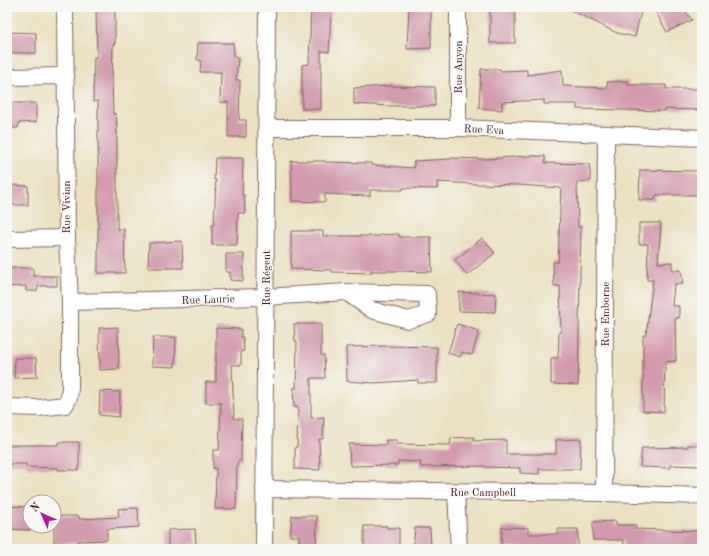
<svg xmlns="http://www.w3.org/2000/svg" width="709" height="556" font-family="'Old Standard TT',serif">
<rect width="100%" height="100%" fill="#f6f6f2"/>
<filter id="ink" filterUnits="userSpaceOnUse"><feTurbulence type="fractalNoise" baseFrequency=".025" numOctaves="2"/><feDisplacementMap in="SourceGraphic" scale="8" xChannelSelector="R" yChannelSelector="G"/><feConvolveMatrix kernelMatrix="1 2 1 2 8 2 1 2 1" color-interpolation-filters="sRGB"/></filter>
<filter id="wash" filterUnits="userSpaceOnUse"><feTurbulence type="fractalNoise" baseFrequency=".012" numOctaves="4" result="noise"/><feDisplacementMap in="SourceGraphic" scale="16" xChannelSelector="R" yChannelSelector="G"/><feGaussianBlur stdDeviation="0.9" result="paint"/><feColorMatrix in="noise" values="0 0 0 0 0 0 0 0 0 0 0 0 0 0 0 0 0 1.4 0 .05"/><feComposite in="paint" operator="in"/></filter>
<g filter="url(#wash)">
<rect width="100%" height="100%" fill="#ebe1c0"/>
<g id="blocks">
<!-- building -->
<g fill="#d39bae">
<polygon points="96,7 115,7 115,44 113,44 112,81 113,114 116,114 117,132 117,229 124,229 125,273 98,273 98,101 93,102 94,57 97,57"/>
<polygon points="311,7 331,8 329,52 321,51 321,109 302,109 302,65 309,64"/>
<polygon points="409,7 431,8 431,48 407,49"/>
<polygon points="565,7 642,7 635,37 617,33"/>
<polygon points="653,7 682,7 692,20 667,32"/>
<rect x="490" y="9" width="25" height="34"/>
<polygon points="9,32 36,33 36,53 7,53 7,33"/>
<polygon points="198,43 233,43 234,57 238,58 236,80 240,80 239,120 246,120 246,137 228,137 228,102 220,102 221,72 200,72 201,60 197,60"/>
<polygon points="481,69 500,69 500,71 527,70 527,75 562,70 563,86 607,88 607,82 628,81 628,85 666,85 666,89 702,89 702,110 665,109 665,111 577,109 577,104 544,104 544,100 502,102 502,110 479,108"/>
<polygon points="390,86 435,87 435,106 391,106 354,104 354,88"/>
<polygon points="7,103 36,103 36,122 19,123 18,128 7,128"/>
<polygon points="526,156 545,156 545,163 589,164 591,181 577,182 578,227 581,227 578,385 551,384 551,358 558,358 559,332 561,332 560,286 554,286 553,262 558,262 561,188 519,185 476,184 437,182 437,189 403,188 403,190 370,190 370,196 325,194 325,202 292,201 291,161 325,161 325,162 371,163 371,165 414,168 414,161 451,159 451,158 486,159"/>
<polygon points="215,158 243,158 242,195 244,195 245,213 238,213 237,245 212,245 212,225 214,225 216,180 214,180"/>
<polygon points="640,170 702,171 702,195 656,195 655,200 639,200"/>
<polygon points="16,185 28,186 28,205 7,205 7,186"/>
<polygon points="639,223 661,223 658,263 672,262 672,270 681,270 683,284 674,284 672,306 679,306 679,318 675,318 676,361 665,362 664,412 643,411 643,335 646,335 653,280 647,280 648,244 639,244"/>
<polygon points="291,231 323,231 323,236 380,236 380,235 399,234 399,237 431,237 432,272 399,271 371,271 371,273 332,272 332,270 291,269"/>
<polygon points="482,238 495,253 467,275 455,260"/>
<polygon points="182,241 183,268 148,268 149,243"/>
<polygon points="226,254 244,254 243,281 230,280 230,272 226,272"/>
<polygon points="8,268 33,268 33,276 57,276 57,286 38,286 37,291 26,291 26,286 7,287"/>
<polygon points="459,292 496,294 495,312 459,311"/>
<polygon points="294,324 321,324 321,355 324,355 325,378 311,378 311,418 324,417 323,439 319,439 320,470 295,469 295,447 297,447 298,407 294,407 293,388 296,388 297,341 295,341"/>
<polygon points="457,324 479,331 472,355 462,352 460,357 448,353"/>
<polygon points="118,327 119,369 100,370 99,328"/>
<polygon points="216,328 241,329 241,337 243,337 244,351 241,351 241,365 232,365 234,419 242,419 241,461 238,461 237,467 236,509 215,509 216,468 213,468 213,450 219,450 221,403 206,403 206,382 216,382"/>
<polygon points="153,337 176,337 175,367 152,366"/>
<polygon points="388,346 437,347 437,383 418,383 418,380 375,383 347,381 346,347"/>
<polygon points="15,358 36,358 37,377 14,378"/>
<polygon points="100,391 120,392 119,417 99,415"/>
<polygon points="474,437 474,441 506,440 506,454 556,454 556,440 581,439 580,469 539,469 539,474 520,473 520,468 485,467 485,466 420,467 421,462 398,461 398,465 350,466 349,444 386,445 386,440 397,440 397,444 450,445 451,438"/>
<polygon points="58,442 79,442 79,470 58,470 58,468 26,467 26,464 7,464 7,445 58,445"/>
<polygon points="688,445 702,445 702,466 670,465 670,468 640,467 642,448 688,447"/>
<polygon points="7,506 30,507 30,530 7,529"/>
<polygon points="138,508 139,527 107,529 107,540 78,541 78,543 54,544 54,516 79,516 79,519 119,517 118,509"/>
<polygon points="292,516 317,516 316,549 299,549 299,536 290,536"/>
<polygon points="616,521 616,525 636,525 635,529 702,531 702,549 623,549 624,540 593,540 593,522"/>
<polygon points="364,526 387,526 387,528 399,528 399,549 364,549"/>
<polygon points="502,527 528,528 528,534 557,534 558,529 578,529 578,549 501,547"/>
<polygon points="415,528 430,528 431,549 413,549"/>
<polygon points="195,529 196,544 190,544 190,548 168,549 168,530"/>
</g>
</g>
</g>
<g filter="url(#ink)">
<use href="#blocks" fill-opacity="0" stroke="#82635f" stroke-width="1"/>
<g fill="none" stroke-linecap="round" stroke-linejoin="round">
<defs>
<g id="minor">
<polyline points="458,7 458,128"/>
<polyline points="7,77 66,76"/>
<polyline points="267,128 458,128 702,138"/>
<polyline points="7,239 67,238"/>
<polyline points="70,302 265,297 346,292 427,294 428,314 408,320 372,310 346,292"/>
<polyline points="7,407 38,408 65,405 69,398 70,386 70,302 67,238 65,7"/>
<polyline points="264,489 604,493 702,496"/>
<polyline points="456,492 459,549"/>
<polyline points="604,493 606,135"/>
<polyline points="264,549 267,7"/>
</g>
</defs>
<!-- minor casing -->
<use href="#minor" stroke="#82635f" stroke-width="18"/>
<!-- minor -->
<use href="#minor" stroke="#fff" stroke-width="16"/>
</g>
</g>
<g text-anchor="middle" stroke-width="3" stroke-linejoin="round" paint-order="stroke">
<!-- street labels -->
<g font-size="11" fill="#4a1f2b" stroke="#f6f6f2">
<text transform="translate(458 67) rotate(-90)" y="4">Rue Anyon</text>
<text transform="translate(484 129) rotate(3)" y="4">Rue Eva</text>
<text transform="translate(66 207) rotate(-90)" y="4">Rue Vivian</text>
<text transform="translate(266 278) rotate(-90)" y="4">Rue Régent</text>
<text transform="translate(208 299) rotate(-2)" y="4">Rue Laurie</text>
<text transform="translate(605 314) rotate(-90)" y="4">Rue Emborne</text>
<text x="483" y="496">Rue Campbell</text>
</g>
</g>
<!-- margin -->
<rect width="709" height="556" fill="none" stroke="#f6f6f2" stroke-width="24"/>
<!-- north arrow -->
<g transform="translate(42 514) rotate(315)"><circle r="19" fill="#f6f6f2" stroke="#b1a0a2"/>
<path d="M0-3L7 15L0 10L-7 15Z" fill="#b5179e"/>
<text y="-6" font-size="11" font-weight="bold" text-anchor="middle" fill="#4a1f2b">N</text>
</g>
</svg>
